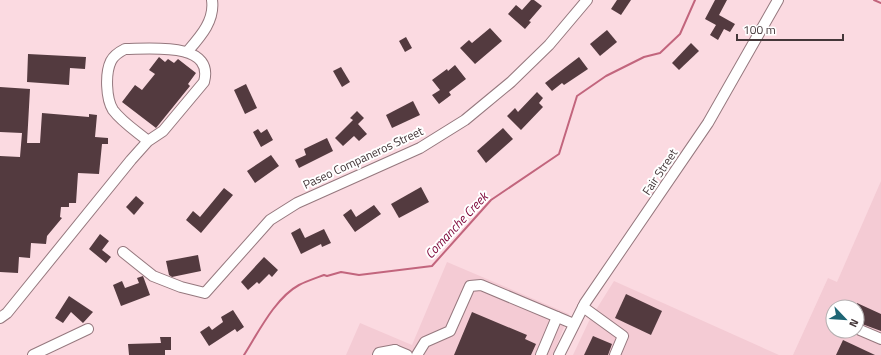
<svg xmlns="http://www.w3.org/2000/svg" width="881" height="355" font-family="'Titillium Web',sans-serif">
<rect width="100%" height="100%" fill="#fbdae1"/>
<!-- built -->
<g fill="#f4cbd4" fill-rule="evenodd">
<path d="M881,181V355H793L828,278L837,282ZM833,307H857V331H833Z"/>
<polygon points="447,262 569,314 553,355 346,355 360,323 412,345"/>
<polygon points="614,281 779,355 573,355 589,321"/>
</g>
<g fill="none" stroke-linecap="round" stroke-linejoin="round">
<!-- stream -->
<g stroke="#c2657d" stroke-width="2">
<polyline points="874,0 881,3"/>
<path d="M244,355C258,333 275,298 299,285C307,281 316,278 324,275L327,276L341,272L359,275L432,266L491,200L559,154L577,96L606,76L644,57L660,53L680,34L695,0"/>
</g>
</g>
<!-- building -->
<g fill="#533a3f">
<polygon points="531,0 534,0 542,6 529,21 531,22 525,29 508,14 516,5 522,10"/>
<polygon points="617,0 631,0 621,15 611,9"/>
<polygon points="715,0 727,0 719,15 735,24 730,32 724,29 718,40 710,35 716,25 705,19"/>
<polygon points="490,28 502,41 475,64 460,48 469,40 472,43"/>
<polygon points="607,30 617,42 600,56 590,44"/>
<polygon points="406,37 412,48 405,52 399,41"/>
<polygon points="691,43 699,51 679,70 672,63"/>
<polygon points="28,54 86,57 85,69 70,68 69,85 27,82"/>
<polygon points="159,57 165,62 168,59 174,63 178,59 196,73 188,84 190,86 156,128 122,102 135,85 142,90 155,74 149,70"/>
<polygon points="579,57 588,69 564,85 562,83 552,91 545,83"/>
<polygon points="455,65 466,79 449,92 451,95 439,104 432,95 440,90 432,80 447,69 448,71"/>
<polygon points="341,67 350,82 342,87 333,71"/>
<polygon points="246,84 257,108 245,114 234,90"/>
<polygon points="0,87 30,89 27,143 40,143 42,113 89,117 89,114 97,115 95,137 108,138 108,144 102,144 99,174 78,173 76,203 69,203 69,207 61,207 60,217 62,218 47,236 46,244 31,243 30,258 19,257 18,273 0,272 0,156 20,157 22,133 0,132"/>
<polygon points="537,92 543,98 539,103 543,107 521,130 507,116 515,108 518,112"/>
<polygon points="413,101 420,115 392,128 386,115"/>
<polygon points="357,111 364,118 358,124 367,134 359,141 354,136 343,146 335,138 353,120 350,118"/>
<polygon points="503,128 513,139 486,163 477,151"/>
<polygon points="258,129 261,133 267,129 273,140 261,147 253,132"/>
<polygon points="327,138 333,151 299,168 295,160 306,155 304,149"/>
<polygon points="271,155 279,166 255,183 247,171"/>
<polygon points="421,187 429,202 399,218 391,204"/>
<polygon points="224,188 233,195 201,233 186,220 193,211 200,217"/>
<polygon points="136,196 144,203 134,215 126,207"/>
<polygon points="374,205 381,214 355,232 343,215 351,209 356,217"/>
<polygon points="300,228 305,238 324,229 331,243 322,247 321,244 301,254 291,233"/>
<polygon points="100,234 109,241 102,250 111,257 106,263 89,249"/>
<polygon points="198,255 201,271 172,277 169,275 166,261"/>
<polygon points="264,257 278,270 272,277 269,274 259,284 257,282 248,290 241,282"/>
<polygon points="143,276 150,295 121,306 113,285 122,281 125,288 139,283 137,278"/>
<polygon points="626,294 662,311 651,335 615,318"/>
<polygon points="69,296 93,312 83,323 71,312 63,323 55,318"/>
<polygon points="857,303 881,314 881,331 862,324 857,324"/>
<polygon points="233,310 244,327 237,332 235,329 209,346 200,332 209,326 212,330 223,322 221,317"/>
<polygon points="472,312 527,335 525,339 536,344 531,355 454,355"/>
<polygon points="593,336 612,344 608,355 584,355"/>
<polygon points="160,337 171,337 171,350 165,350 165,355 129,355 128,344 161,343"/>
<polygon points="843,340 875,355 836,355"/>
</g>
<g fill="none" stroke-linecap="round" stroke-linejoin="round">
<defs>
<g id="minor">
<path d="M187,52C200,37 215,21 212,0"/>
<polyline points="123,252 153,276 181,287 205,293 270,220 297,203 420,148 465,120 511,82 549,45 587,0"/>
<polyline points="583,307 623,336 615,355"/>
<path d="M0,318L7,313L131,160L148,141L163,131L204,82C215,41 148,49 125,49C119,52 114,55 111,61C105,73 106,99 113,110C122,122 136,131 148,141"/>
<polyline points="860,330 881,339"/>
<polyline points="33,355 88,329"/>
<polyline points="378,355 379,353 395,350"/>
<polyline points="393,355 395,350 407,355"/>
<polyline points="417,355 425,342 450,331 470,286 481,285 574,324"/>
<polyline points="541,355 557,317"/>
<polyline points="559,355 585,303 708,123 778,0"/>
</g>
</defs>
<!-- minor casing -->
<use href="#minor" stroke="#95787e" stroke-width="12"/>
<!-- minor -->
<use href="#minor" stroke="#fff" stroke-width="10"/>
</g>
<g text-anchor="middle" stroke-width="4" stroke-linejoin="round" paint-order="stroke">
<!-- street labels -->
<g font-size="12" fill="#443739" stroke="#fff">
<text transform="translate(363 158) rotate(-25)" y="4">Paseo Companeros Street</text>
<text transform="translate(660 172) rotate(-56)" y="4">Fair Street</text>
</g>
<!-- water labels -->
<g font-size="13" font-style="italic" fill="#7e073a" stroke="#fff">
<text transform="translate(456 225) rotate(-47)" y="5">Comanche Creek</text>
</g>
</g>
<!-- north arrow -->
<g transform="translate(845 319) rotate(115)"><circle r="19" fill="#ffffff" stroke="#b4afb0"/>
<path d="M0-3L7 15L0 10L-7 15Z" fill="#1e6574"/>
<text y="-6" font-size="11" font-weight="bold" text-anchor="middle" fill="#443739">N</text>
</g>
<!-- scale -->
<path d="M737 34v6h106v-6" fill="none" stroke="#443739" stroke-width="2"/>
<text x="743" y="34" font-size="12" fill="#443739" stroke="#ffffff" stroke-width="3" paint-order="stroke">100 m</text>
</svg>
